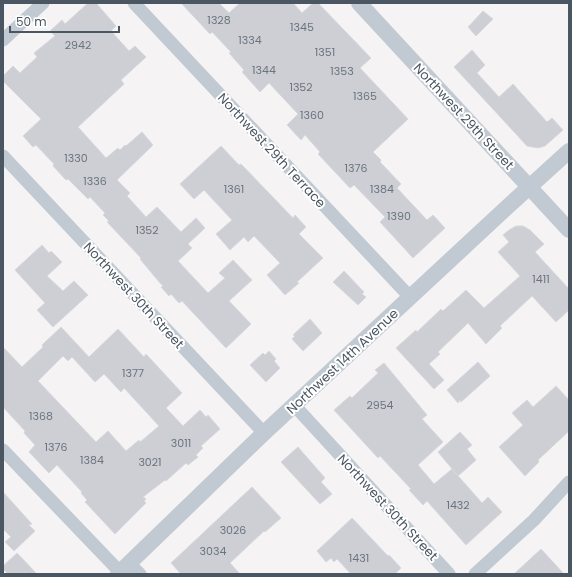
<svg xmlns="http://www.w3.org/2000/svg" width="572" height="577" font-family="Poppins,sans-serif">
<rect width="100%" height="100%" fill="#f5f3f3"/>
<!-- building -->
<g fill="#cdcfd5" stroke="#d7d9de" fill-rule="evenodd">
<polygon points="88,3 96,3 116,26 111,31 129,51 135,46 146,57 121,80 124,84 78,127 106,158 118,148 120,150 125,145 126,146 142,132 153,145 117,180 130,193 127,196 146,217 157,207 181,232 196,218 205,228 188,244 192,248 178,261 208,293 225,278 219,273 233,260 252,280 229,301 251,324 226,348 182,301 179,303 171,294 169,296 161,287 163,286 160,283 140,259 141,258 107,222 109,221 103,215 105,213 90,197 88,199 68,179 66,180 53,166 54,164 36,145 33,147 23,136 41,119 3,81 3,76 13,66 20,73 37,57 34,53 55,36 50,31 62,20 65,24"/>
<polygon points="181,3 219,3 229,13 240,3 293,3 302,13 313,3 318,3 371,58 360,68 408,119 373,152 381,160 380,162 401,184 397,188 427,220 433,215 445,228 413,258 380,222 385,217 354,185 350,188 318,154 320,152 305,135 301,140 287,125 298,114 269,83 260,92 242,72 244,70 229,53 231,52 212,32 210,34"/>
<polygon points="483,11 493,19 476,36 468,27"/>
<polygon points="472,50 485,65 477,73 499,97 513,84 547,122 552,118 563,130 545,146 538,148 527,146 454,67"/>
<polygon points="221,146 239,165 241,164 293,218 295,215 306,227 299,234 323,258 297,282 299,283 285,295 267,275 280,263 254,236 248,242 244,237 230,250 216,234 232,220 204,190 194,199 180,184"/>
<polygon points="516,226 523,226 530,230 544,244 535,252 569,289 569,310 556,322 532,296 500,326 502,328 486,344 468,323 438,352 440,354 429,364 444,380 434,389 396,348 416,330 417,332 441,309 443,311 466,290 484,308 520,276 498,252 509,242 503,235 509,230"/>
<polygon points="42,245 49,253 51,251 62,262 47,276 63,291 74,281 88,295 53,327 37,310 45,303 15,270"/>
<polygon points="344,271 364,292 362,294 366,297 358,305 333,282"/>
<polygon points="310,319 322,333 303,351 292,339 295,336 293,335"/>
<path d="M61,327L89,357L118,329L144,357L146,354L182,393L166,408L183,426L200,410L206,417L208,415L220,429L201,446L203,448L196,455L198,457L188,465L186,463L166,481L165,480L143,497L146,499L144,501L146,503L115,534L85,502L87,500L81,493L82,492L57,465L49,473L29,452L35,445L24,433L25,431L3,407V347L22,367L43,347L42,345ZM63,356L68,361L72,357L95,382L104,374L121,392L124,388L159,426L140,442L139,440L126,451L108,431L96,442L38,381Z"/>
<polygon points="269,351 276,359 274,361 280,368 266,382 250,365 263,353 265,355"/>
<polygon points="478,362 490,376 461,402 460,400 458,403 447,390"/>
<polygon points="384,363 427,415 422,419 443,442 418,465 434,484 452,469 482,503 488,497 502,512 466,545 427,501 423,505 409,490 411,489 380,456 378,458 334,410 350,396 352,398 378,373 375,370"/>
<polygon points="556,386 569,400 569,431 538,460 539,462 525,476 499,447 523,425 512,413 527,400 533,407"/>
<polygon points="460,432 472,445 467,449 476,460 458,476 438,452"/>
<polygon points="298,447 325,478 321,482 332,494 320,504 281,462"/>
<polygon points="252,487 281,518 265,532 264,531 230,563 240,574 181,574 171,563"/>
<polygon points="3,492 32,524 29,525 35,531 14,551 5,542 11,537 3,529"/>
<polygon points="352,518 388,556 389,555 401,568 395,574 351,574 337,559 334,562 331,558 326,562 317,551"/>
<polygon points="541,549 564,574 514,574"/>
<polygon points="17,553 37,574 8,574 3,569 3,566"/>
</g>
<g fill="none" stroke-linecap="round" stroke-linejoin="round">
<!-- minor -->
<g stroke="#c1cad2" stroke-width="13">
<polyline points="134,3 410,297"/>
<polyline points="3,40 43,3"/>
<polyline points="3,156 264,433"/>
<polyline points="294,405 449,574"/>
<polyline points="3,450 120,572"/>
<polyline points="129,563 140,574"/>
<polyline points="475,574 534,520 569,482"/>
</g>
<!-- tertiary -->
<g stroke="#c1cad2" stroke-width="16">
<polyline points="359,3 569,230"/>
<polyline points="118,574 264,433 504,210 569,151"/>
</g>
</g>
<g text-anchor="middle" stroke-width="4" stroke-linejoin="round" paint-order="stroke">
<!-- number labels -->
<g font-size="11" fill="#6b747e">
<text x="219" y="24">1328</text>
<text x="302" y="31">1345</text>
<text x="250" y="44">1334</text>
<text x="78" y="49">2942</text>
<text x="325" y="56">1351</text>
<text x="264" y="74">1344</text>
<text x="342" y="75">1353</text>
<text x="301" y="91">1352</text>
<text x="365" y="100">1365</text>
<text x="312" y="119">1360</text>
<text x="76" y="162">1330</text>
<text x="356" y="172">1376</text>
<text x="95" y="185">1336</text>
<text x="234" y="193">1361</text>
<text x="382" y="193">1384</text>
<text x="399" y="220">1390</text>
<text x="147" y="234">1352</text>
<text x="541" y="283">1411</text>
<text x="133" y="377">1377</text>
<text x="380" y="409">2954</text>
<text x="41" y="420">1368</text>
<text x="181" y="447">3011</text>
<text x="56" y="451">1376</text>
<text x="92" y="464">1384</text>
<text x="150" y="466">3021</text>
<text x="458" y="509">1432</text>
<text x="233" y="534">3026</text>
<text x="213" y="555">3034</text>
<text x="359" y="562">1431</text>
</g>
<!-- street labels -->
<g font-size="13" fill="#4a5661" stroke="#fff">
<text transform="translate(464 116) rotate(47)" y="5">Northwest 29th Street</text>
<text transform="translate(272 150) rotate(47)" y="5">Northwest 29th Terrace</text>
<text transform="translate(134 295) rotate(47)" y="5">Northwest 30th Street</text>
<text transform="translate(342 361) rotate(-43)" y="5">Northwest 14th Avenue</text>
<text transform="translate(388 507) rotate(47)" y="5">Northwest 30th Street</text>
</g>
</g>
<!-- border -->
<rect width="572" height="577" fill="none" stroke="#4a5661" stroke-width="8"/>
<!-- scale -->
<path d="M10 26v6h109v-6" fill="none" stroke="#4a5661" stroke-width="2"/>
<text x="16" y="26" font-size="12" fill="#4a5661" stroke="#ffffff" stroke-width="3" paint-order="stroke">50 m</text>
</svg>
